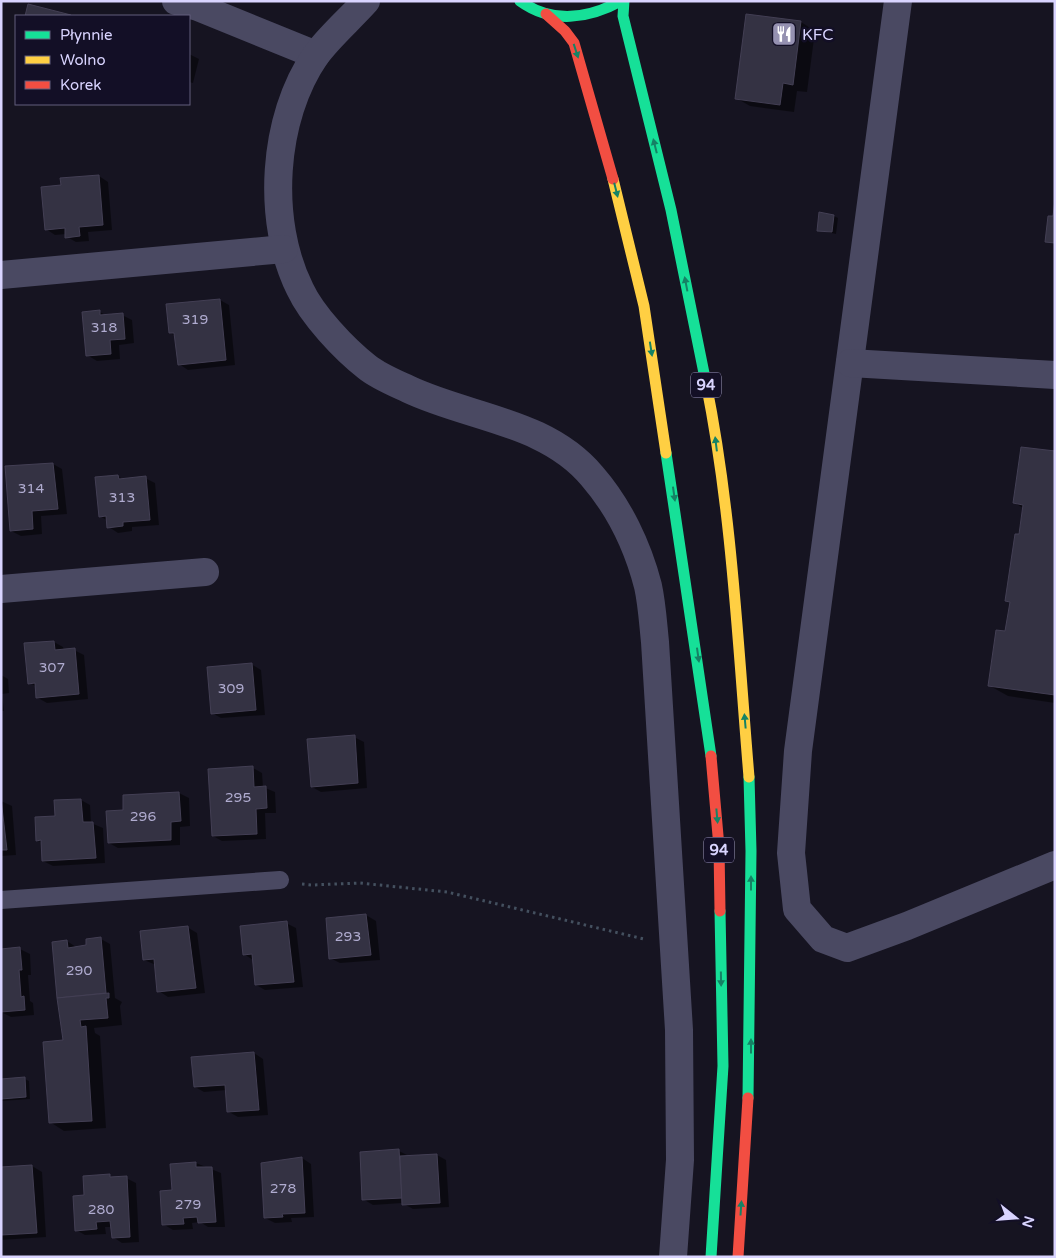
<svg xmlns="http://www.w3.org/2000/svg" width="1056" height="1258" font-family="'Varela Round',sans-serif">
<rect width="100%" height="100%" fill="#161421"/>
<!-- shadow -->
<g fill="#0007">
<polygon points="801,22 815,31 807,92 797,91 794,112 750,106 736,98"/>
<polygon points="189,54 199,59 193,83 189,82"/>
<polygon points="99,176 108,182 112,230 88,232 89,241 76,242 67,237 66,234 55,235 46,229 62,186"/>
<polygon points="834,216 838,218 836,234 818,230"/>
<polygon points="220,300 229,305 235,365 188,370 179,364 176,336 170,333"/>
<polygon points="100,312 107,316 122,315 132,320 134,343 119,345 120,359 97,361 87,355"/>
<polygon points="1055,453 1055,703 1008,696 990,686 1007,632 1011,603 1007,601 1023,508 1015,503"/>
<polygon points="53,464 62,469 67,514 41,516 42,534 21,536 11,531"/>
<polygon points="118,476 124,480 145,478 155,483 159,525 132,527 132,531 118,533 109,527 108,521 100,516"/>
<polygon points="54,642 63,647 64,651 74,650 84,655 88,699 47,703 38,698 37,687 30,683"/>
<polygon points="251,664 261,670 265,715 221,718 212,713"/>
<polygon points="1,675 8,679 9,693 2,694 4,711 1,711"/>
<polygon points="354,737 364,742 367,788 321,792 312,787"/>
<polygon points="253,768 262,773 263,787 275,792 276,813 265,813 266,839 222,841 213,836"/>
<polygon points="179,793 189,798 190,826 180,827 180,845 118,848 109,843 125,811 124,796"/>
<polygon points="81,800 90,805 91,823 103,828 105,863 53,866 43,861 42,843 37,840 57,817"/>
<polygon points="1,801 12,806 16,855 1,856"/>
<polygon points="366,915 376,921 380,960 340,963 330,958"/>
<polygon points="286,923 296,928 303,987 265,990 256,985 253,960 244,954"/>
<polygon points="187,927 197,933 205,993 168,997 159,991 156,965 144,960"/>
<polygon points="101,939 110,944 115,998 122,1002 120,1006 122,1025 94,1028 95,1033 100,1036 106,1128 64,1131 50,1122 65,1041 58,998 67,941 76,947 88,947"/>
<polygon points="1,948 5,950 20,949 30,954 31,975 28,975 30,1001 33,1003 34,1015 11,1017 1,1012"/>
<polygon points="254,1053 263,1059 268,1115 238,1117 229,1112 227,1090 204,1092 195,1087"/>
<polygon points="25,1079 29,1081 30,1099 1,1101 1,1080"/>
<polygon points="399,1151 409,1156 437,1155 446,1160 449,1207 413,1209 402,1203 373,1205 363,1199"/>
<polygon points="302,1158 311,1164 314,1217 291,1218 292,1222 275,1223 265,1218"/>
<polygon points="196,1163 221,1173 225,1227 208,1227 200,1222 192,1223 193,1229 173,1230 163,1224"/>
<polygon points="32,1166 42,1172 46,1237 1,1240 1,1168"/>
<polygon points="110,1176 115,1178 126,1178 136,1183 139,1242 122,1243 113,1237 112,1227 105,1227 106,1234 85,1235 76,1230 86,1196"/>
</g>
<!-- building -->
<g fill="#343243" stroke="#433f54">
<polygon points="28,4 71,15 71,16 25,16"/>
<polygon points="746,14 801,21 793,85 783,83 780,105 735,99"/>
<polygon points="99,175 103,225 79,227 80,236 65,238 65,228 45,230 41,187 61,185 60,178"/>
<polygon points="1055,200 1055,243 1045,242 1048,216 1053,216"/>
<polygon points="819,212 834,215 832,232 817,231"/>
<polygon points="220,299 226,360 178,365 174,333 169,333 166,304"/>
<polygon points="100,310 100,315 123,313 125,339 110,340 111,354 86,356 82,312"/>
<polygon points="1021,447 1055,451 1055,695 988,686 996,630 1005,631 1010,602 1005,601 1015,534 1019,534 1023,505 1013,503"/>
<polygon points="53,463 58,509 32,511 33,529 10,531 5,466"/>
<polygon points="118,475 119,479 146,476 150,520 123,522 123,526 107,528 106,516 99,517 95,477"/>
<polygon points="54,641 55,650 75,648 79,694 36,698 35,683 28,684 24,643"/>
<polygon points="252,663 256,710 211,714 207,667"/>
<polygon points="355,735 358,783 311,787 307,739"/>
<polygon points="253,766 254,787 266,786 267,808 256,809 257,834 212,836 208,769"/>
<polygon points="179,792 181,821 171,822 171,840 108,843 106,811 123,810 123,795"/>
<polygon points="1,799 7,850 1,850"/>
<polygon points="81,799 83,822 93,822 96,858 42,861 41,840 36,841 35,817 55,816 54,800"/>
<polygon points="366,914 371,955 329,959 326,918"/>
<polygon points="287,921 294,982 255,985 252,954 243,955 240,926"/>
<polygon points="188,926 196,988 157,992 154,959 143,960 140,931"/>
<polygon points="101,937 106,993 57,998 52,942 67,940 68,948 86,945 86,939"/>
<polygon points="20,947 22,970 19,970 21,997 24,996 25,1010 1,1012 1,949"/>
<polygon points="109,993 109,998 106,998 108,1018 80,1020 81,1027 86,1026 92,1121 49,1123 43,1042 63,1040 57,998"/>
<polygon points="254,1052 259,1110 227,1112 225,1085 194,1087 191,1057"/>
<polygon points="25,1077 26,1097 1,1099 1,1079"/>
<polygon points="399,1149 402,1198 362,1200 360,1152"/>
<polygon points="437,1154 440,1203 402,1205 400,1156"/>
<polygon points="302,1157 305,1213 282,1214 283,1217 264,1218 261,1163"/>
<polygon points="196,1162 196,1167 212,1167 216,1222 198,1223 197,1217 183,1218 184,1224 162,1225 160,1191 172,1190 170,1164"/>
<polygon points="32,1165 37,1233 1,1235 1,1167"/>
<polygon points="110,1174 110,1177 127,1176 130,1237 112,1238 110,1221 96,1222 97,1229 75,1231 73,1196 84,1195 83,1176"/>
</g>
<g fill="none" stroke-linecap="round" stroke-linejoin="round">
<!-- path -->
<polyline stroke="#44505f" stroke-width="3" stroke-dasharray="2.5 4" stroke-linecap="butt" points="302,884 312,885 360,883 447,892 644,939"/>
<!-- lane -->
<polyline stroke="#4a4962" stroke-width="18" points="1,900 280,880"/>
<!-- street -->
<g stroke="#4a4962" stroke-width="28">
<polyline points="176,1 198,7 316,55"/>
<path d="M366,1C350,19 330,36 316,55C272,118 266,221 300,289C312,315 344,349 367,367C378,376 395,383 408,389C469,418 546,421 592,476C619,507 638,547 648,586C652,604 653,623 655,642L679,1030L680,1160L673,1257"/>
<polyline points="898,1 798,751 791,853 797,909 823,939 847,948 907,926 1055,865"/>
<polyline points="1,275 284,249"/>
<polyline points="850,363 1055,375"/>
<polyline points="1,589 205,572"/>
</g>
<!-- fast -->
<g stroke="#16e098" stroke-width="11">
<path d="M520,1C552,24 588,19 621,1"/>
<polyline points="624,1 623,16 671,210 706,383"/>
<polyline points="666,453 711,756"/>
<polyline points="748,1098 751,851 749,777"/>
<polyline points="711,1257 723,1066 720,911"/>
</g>
<!-- slow -->
<g stroke="#ffcf43" stroke-width="11">
<polyline points="613,179 644,306 666,453"/>
<path d="M706,383C732,512 738,646 749,777"/>
</g>
<!-- jam -->
<g stroke="#f24e42" stroke-width="11">
<polyline points="546,14 565,31 574,43 613,179"/>
<polyline points="711,756 719,847 720,911"/>
<polyline points="738,1257 748,1098"/>
</g>
</g>
<!-- one-way arrows -->
<defs><path id="oneway-solid" d="M-6-.8H1V-3.2L6.5 0L1 3.2V.8H-6Z" transform="scale(1.25)"/></defs>
<g fill="#158265">
<use href="#oneway-solid" transform="translate(576 51) rotate(72)"/>
<use href="#oneway-solid" transform="translate(655 146) rotate(-104)"/>
<use href="#oneway-solid" transform="translate(616 190) rotate(76)"/>
<use href="#oneway-solid" transform="translate(686 284) rotate(-101)"/>
<use href="#oneway-solid" transform="translate(651 349) rotate(81)"/>
<use href="#oneway-solid" transform="translate(716 444) rotate(-97)"/>
<use href="#oneway-solid" transform="translate(674 494) rotate(82)"/>
<use href="#oneway-solid" transform="translate(698 655) rotate(82)"/>
<use href="#oneway-solid" transform="translate(745 721) rotate(-95)"/>
<use href="#oneway-solid" transform="translate(717 816) rotate(85)"/>
<use href="#oneway-solid" transform="translate(751 883) rotate(-90)"/>
<use href="#oneway-solid" transform="translate(721 979) rotate(89)"/>
<use href="#oneway-solid" transform="translate(751 1046) rotate(-90)"/>
<use href="#oneway-solid" transform="translate(741 1208) rotate(-86)"/>
</g>
<!-- icons -->
<defs>
<symbol id="restaurant-square" viewBox="-11 -11 22 22"><rect x="-9" y="-9" width="18" height="18" rx="4" fill="#9591b1" stroke="#130f26"/><path d="M-5-6h1v4h1v-4h1v4h1v-4h1v5L-1.5 .5V6h-2V.5L-5-1ZM5-6V6H3V1.5H1.5Q1.5-4 5-6Z" fill="#fff"/></symbol>
</defs>
<g fill-rule="evenodd">
<use href="#restaurant-square" x="770" y="20" width="28" height="28"/>
</g>
<g text-anchor="middle" stroke-width="5" stroke-linejoin="round" paint-order="stroke">
<!-- number labels -->
<g font-size="14" fill="#b0acd0">
<text x="195" y="324">319</text>
<text x="104" y="332">318</text>
<text x="31" y="493">314</text>
<text x="122" y="502">313</text>
<text x="52" y="672">307</text>
<text x="231" y="693">309</text>
<text x="238" y="802">295</text>
<text x="143" y="821">296</text>
<text x="348" y="941">293</text>
<text x="79" y="975">290</text>
<text x="283" y="1193">278</text>
<text x="188" y="1209">279</text>
<text x="101" y="1214">280</text>
</g>
<!-- shield labels -->
<g fill="#130f26" stroke="#9e99be" stroke-width="1">
<rect x="691" y="372.5" width="30" height="25" rx="4"/>
<rect x="704" y="837.5" width="30" height="25" rx="4"/>
</g>
<g font-size="15" font-weight="bold" fill="#d9d4ff">
<text x="706" y="390">94</text>
<text x="719" y="855">94</text>
</g>
<!-- poi labels -->
<g font-size="16" fill="#d9d4ff" stroke="#130f26" text-anchor="start">
<text x="802" y="40">KFC</text>
</g>
</g>
<!-- border -->
<rect width="1056" height="1258" fill="none" stroke="#d9d4ff" stroke-width="5"/>
<!-- legend -->
<rect x="15" y="15" width="175" height="90" fill="#130f26" stroke="#625e7d"/>
<rect x="25" y="31" width="25" height="8" fill="#16e098" stroke="#625e7d"/>
<text x="60" y="40" font-size="15" fill="#d9d4ff">Płynnie</text>
<rect x="25" y="56" width="25" height="8" fill="#ffcf43" stroke="#625e7d"/>
<text x="60" y="65" font-size="15" fill="#d9d4ff">Wolno</text>
<rect x="25" y="81" width="25" height="8" fill="#f24e42" stroke="#625e7d"/>
<text x="60" y="90" font-size="15" fill="#d9d4ff">Korek</text>
<!-- north arrow -->
<g transform="translate(1016 1218) rotate(107)" stroke="#130f26" stroke-width="4" paint-order="stroke">
<path d="M0-4L9 19L0 12L-9 19Z" fill="#d9d4ff"/>
<text y="-8" font-size="14" font-weight="bold" text-anchor="middle" fill="#d9d4ff">N</text>
</g>
</svg>
